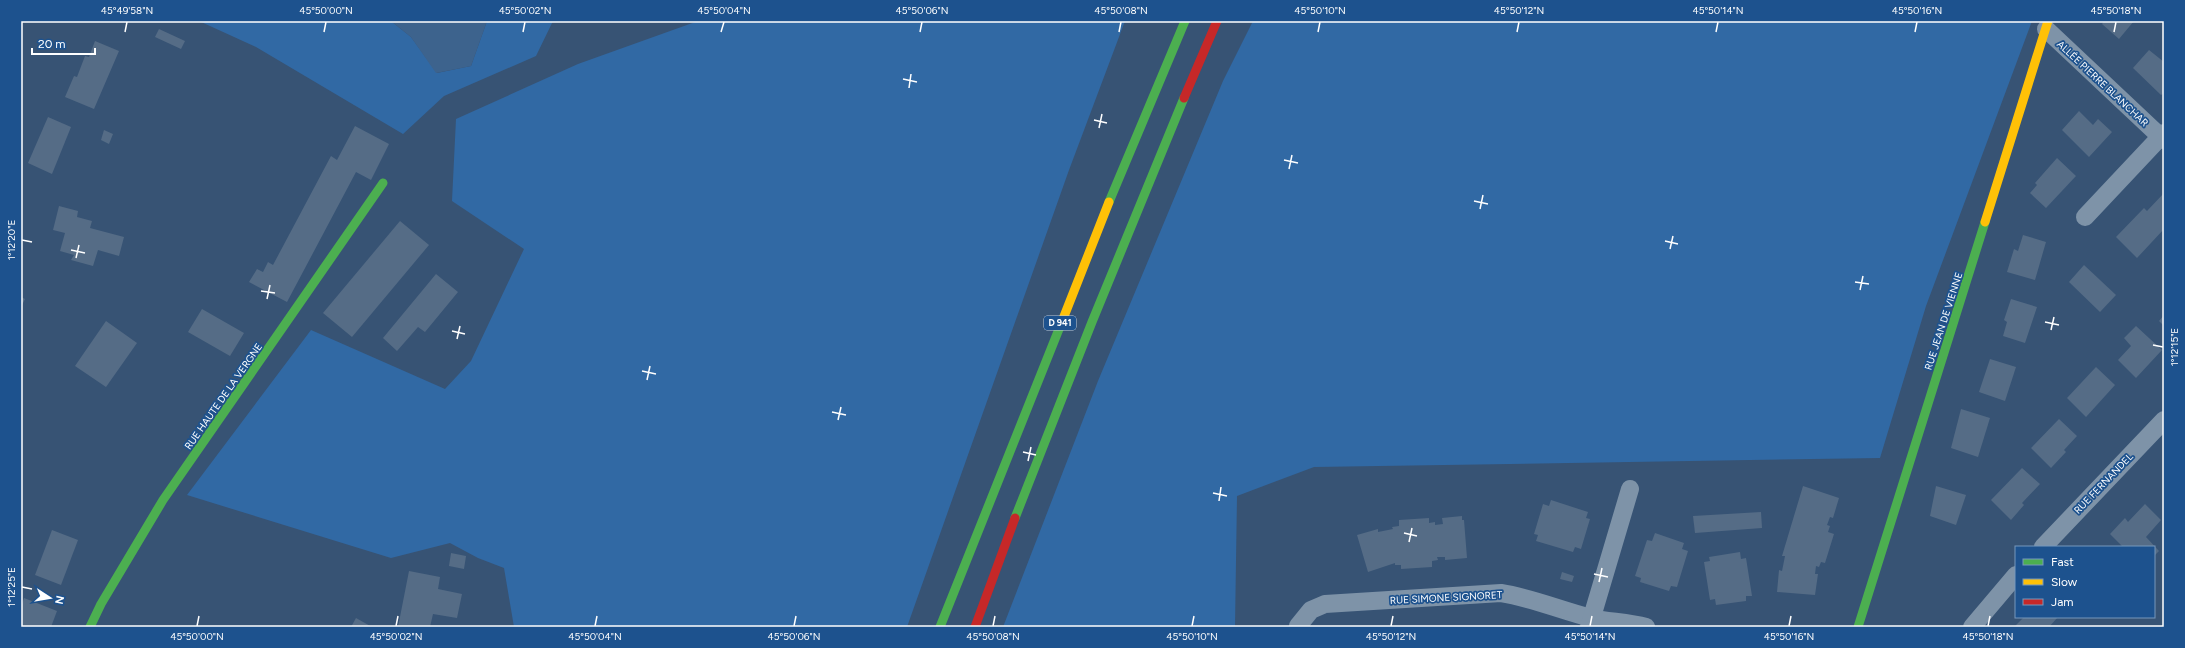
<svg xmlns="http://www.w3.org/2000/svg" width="2185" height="648" font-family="Figtree,sans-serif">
<rect width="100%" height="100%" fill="#375374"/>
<!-- green -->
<g fill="#3169a4">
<polygon points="199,21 391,21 411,37 437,73 471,66 487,21 553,21 536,56 444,96 403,134 256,47"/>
<polygon points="698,21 1125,21 1069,170 907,627 514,627 504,568 478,558 450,543 391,558 187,495 311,330 445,389 471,361 524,249 452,201 456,119 578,64"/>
<polygon points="1253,21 2032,21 1926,306 1880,458 1314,467 1237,496 1235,626 1236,627 1003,627 1098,381 1223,81"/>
</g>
<!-- water -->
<polygon fill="#3d638d" points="391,21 487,21 471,66 436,73 411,37"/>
<!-- building -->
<g fill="#556c86">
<polygon points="2104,21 2134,21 2119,39 2102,24"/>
<polygon points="159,29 185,41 181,49 155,37"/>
<polygon points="95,41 119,51 94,109 65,97 74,76 77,77 85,56 89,57"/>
<polygon points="2149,50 2164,62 2164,93 2161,95 2133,68"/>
<polygon points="2079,111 2093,125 2098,119 2112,132 2089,157 2062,130"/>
<polygon points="48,117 71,127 52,174 28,163"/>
<polygon points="355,126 389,144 371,180 356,172 287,302 249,282 257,269 263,272 268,262 273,265 331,156 337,160"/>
<polygon points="104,130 113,134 109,144 101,140"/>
<polygon points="2057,158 2076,176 2046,208 2030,193 2037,185 2035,183"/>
<polygon points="2164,193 2164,229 2137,258 2116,237 2144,208 2147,211"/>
<polygon points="59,206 78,211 77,217 92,221 90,228 124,237 119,256 98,250 93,266 71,260 74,255 60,251 65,233 53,230"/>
<polygon points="400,221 429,245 352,337 323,313"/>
<polygon points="2023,235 2046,242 2035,280 2007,272 2014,249 2018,251"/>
<polygon points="2084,265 2116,295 2100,312 2069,282"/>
<polygon points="436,274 458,292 425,332 418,327 397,351 383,338"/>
<polygon points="21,297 25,299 21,307"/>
<polygon points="2011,299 2037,307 2025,343 2003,336 2007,322 2004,320"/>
<polygon points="202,309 244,333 230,356 188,332"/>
<polygon points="2164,315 2164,326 2159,321"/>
<polygon points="106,321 137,343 106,387 75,366"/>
<polygon points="2136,326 2162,350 2136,378 2118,360 2131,346 2124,338"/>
<polygon points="1990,359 2016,367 2005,401 1979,392"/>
<polygon points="2096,367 2115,385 2086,417 2067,398"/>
<polygon points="1961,409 1990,418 1978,457 1951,448"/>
<polygon points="2059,419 2077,436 2064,450 2066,452 2051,468 2031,448"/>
<polygon points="2022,468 2040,484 2022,503 2024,505 2011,520 1991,500"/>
<polygon points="1803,486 1839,498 1833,518 1830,517 1827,525 1830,526 1828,532 1834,534 1825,563 1821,562 1819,567 1816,566 1815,574 1818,574 1815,595 1777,592 1779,570 1782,571 1785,556 1782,556"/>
<polygon points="1936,486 1966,495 1956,525 1930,516"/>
<polygon points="1551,500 1588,512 1586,518 1590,519 1581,549 1575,547 1573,552 1536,541 1538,535 1534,534 1543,504 1549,506"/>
<polygon points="2145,504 2161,520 2146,537 2159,551 2154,556 2154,547 2123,547 2110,534 2125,518 2128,522"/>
<polygon points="1761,512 1762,528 1695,533 1693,516"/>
<polygon points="1462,516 1462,520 1464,520 1467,558 1445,560 1445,557 1437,557 1438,560 1432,561 1432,567 1401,569 1401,565 1395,565 1395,563 1368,572 1357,535 1378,529 1378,532 1393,529 1392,527 1399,526 1399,520 1429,518 1429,523 1435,522 1435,525 1443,524 1442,518"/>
<polygon points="52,530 78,540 61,585 35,575"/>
<polygon points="1655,533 1684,543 1682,549 1688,551 1677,587 1671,586 1669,591 1640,582 1641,578 1635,576 1647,540 1652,541"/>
<polygon points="1740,552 1741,559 1746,558 1752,596 1746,596 1746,601 1716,605 1715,599 1710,600 1704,562 1710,561 1709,557"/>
<polygon points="451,553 466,556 464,569 449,566"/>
<polygon points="409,571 440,577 438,589 462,594 457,618 433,614 430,627 398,627"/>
<polygon points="1562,572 1574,576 1572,582 1560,579"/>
<polygon points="24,598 57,611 51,627 21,627 21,607"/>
<polygon points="2024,617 2027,618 2058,617 2049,627 2014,627"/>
<polygon points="356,618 372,627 351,627"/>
</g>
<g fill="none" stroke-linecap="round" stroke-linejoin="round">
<!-- street -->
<g stroke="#7e93a8" stroke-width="18">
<polyline points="2046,29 2164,140"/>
<polyline points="2085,217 2164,133"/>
<polyline points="2043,547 2164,420"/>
<path d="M1298,626L1311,610L1325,604L1501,593C1532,598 1560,610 1591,618C1609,622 1628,622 1646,627"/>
<polyline points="1589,627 1630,489"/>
<polyline points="1972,627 2016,575"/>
</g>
<!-- fast -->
<g stroke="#4caf50" stroke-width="9">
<polyline points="1109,202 1185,21"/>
<polyline points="1015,518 1092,322 1184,98"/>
<polyline points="90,627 101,604 163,500 383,183"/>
<polyline points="940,627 1063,319"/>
<polyline points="1858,627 1985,222"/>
</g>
<!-- slow -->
<g stroke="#ffc107" stroke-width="9">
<polyline points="1985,222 2048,21"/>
<polyline points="1063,319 1109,202"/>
</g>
<!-- jam -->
<g stroke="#c62828" stroke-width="9">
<polyline points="1184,98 1217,21"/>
<polyline points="975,627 1015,518"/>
</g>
</g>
<!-- ticks -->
<path fill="none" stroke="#fff" stroke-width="1.5" d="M125,32L127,22M324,32L326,22M523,32L525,22M721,32L724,22M920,32L922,22M1119,32L1121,22M1318,32L1320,22M1517,32L1519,22M1716,32L1718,22M1915,32L1917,22M2114,32L2116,22M903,79L917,82M909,88L911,74M1094,120L1107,123M1099,128L1102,114M1284,160L1298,163M1289,169L1292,155M1474,201L1488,204M1480,209L1483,195M22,240L32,242M1665,241L1678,244M1670,249L1673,236M71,250L85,253M76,258L79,245M1855,282L1869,284M1860,290L1863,276M261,291L275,293M267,299L270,285M2045,322L2059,325M2051,330L2054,317M452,331L465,334M457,339L460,326M2153,345L2163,347M642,371L656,374M647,380L650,366M832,412L846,415M838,420L841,407M1023,452L1036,455M1028,461L1031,447M1213,493L1227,496M1219,501L1221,487M1404,533L1417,536M1409,542L1412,528M1594,574L1608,577M1599,582L1602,568M22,587L32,589M197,626L199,616M396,626L398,616M595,626L597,616M794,626L796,616M993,626L995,616M1192,626L1194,616M1391,626L1393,616M1590,626L1592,616M1789,626L1791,616M1988,626L1990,616"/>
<g text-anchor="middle" stroke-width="3.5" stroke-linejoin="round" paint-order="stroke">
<!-- shield labels -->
<rect fill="#1d528e" stroke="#bbcbdd" stroke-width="1" x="1044" y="316" width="32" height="14" rx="3"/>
<g font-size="9" font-weight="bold" fill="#fff">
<text x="1060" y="326">D 941</text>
</g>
<!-- street labels -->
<g font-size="10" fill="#fff" stroke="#1d528e">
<text transform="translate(2103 83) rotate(43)" y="4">ALLÉE PIERRE BLANCHAR</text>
<text transform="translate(1943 321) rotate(-72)" y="4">RUE JEAN DE VIENNE</text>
<text transform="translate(223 396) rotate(-55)" y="4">RUE HAUTE DE LA VERGNE</text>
<text transform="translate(2103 483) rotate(-46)" y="4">RUE FERNANDEL</text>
<text transform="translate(1446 597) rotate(-3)" y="4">RUE SIMONE SIGNORET</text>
</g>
</g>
<!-- border -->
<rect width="2185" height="648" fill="none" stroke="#1d528e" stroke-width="44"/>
<!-- legend -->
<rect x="2015" y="546" width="140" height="72" fill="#1d528e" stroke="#7797bb"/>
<rect x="2023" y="559" width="20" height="6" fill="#4caf50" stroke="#7797bb"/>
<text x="2051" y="566" font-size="12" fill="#ffffff">Fast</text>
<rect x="2023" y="579" width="20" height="6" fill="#ffc107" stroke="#7797bb"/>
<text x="2051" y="586" font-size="12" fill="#ffffff">Slow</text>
<rect x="2023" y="599" width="20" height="6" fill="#c62828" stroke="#7797bb"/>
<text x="2051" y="606" font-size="12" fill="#ffffff">Jam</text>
<!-- north arrow -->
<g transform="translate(50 598) rotate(102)" stroke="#1d528e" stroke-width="3" paint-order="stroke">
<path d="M0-3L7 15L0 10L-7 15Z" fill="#ffffff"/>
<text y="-6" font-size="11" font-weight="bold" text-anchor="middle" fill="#ffffff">N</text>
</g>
<!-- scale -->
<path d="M32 48v6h63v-6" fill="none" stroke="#ffffff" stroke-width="2"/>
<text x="38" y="48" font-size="12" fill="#ffffff" stroke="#1d528e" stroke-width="3" paint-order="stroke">20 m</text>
<rect x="22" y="22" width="2141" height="604" fill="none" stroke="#fff" stroke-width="1.5"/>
<g font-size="10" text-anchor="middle" fill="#fff">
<text x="127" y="14">45°49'58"N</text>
<text x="326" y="14">45°50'00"N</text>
<text x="525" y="14">45°50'02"N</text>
<text x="724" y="14">45°50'04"N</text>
<text x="922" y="14">45°50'06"N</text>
<text x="1121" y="14">45°50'08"N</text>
<text x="1320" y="14">45°50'10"N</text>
<text x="1519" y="14">45°50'12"N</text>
<text x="1718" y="14">45°50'14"N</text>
<text x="1917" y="14">45°50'16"N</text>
<text x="2116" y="14">45°50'18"N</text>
<text transform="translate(11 240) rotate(-90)" y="4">1°12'20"E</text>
<text transform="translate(2174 347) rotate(-90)" y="4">1°12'15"E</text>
<text transform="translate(11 587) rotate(-90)" y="4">1°12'25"E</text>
<text x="197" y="640">45°50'00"N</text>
<text x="396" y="640">45°50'02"N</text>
<text x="595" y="640">45°50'04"N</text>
<text x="794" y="640">45°50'06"N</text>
<text x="993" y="640">45°50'08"N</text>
<text x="1192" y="640">45°50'10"N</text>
<text x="1391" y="640">45°50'12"N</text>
<text x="1590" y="640">45°50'14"N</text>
<text x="1789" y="640">45°50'16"N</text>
<text x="1988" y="640">45°50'18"N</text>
</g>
</svg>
